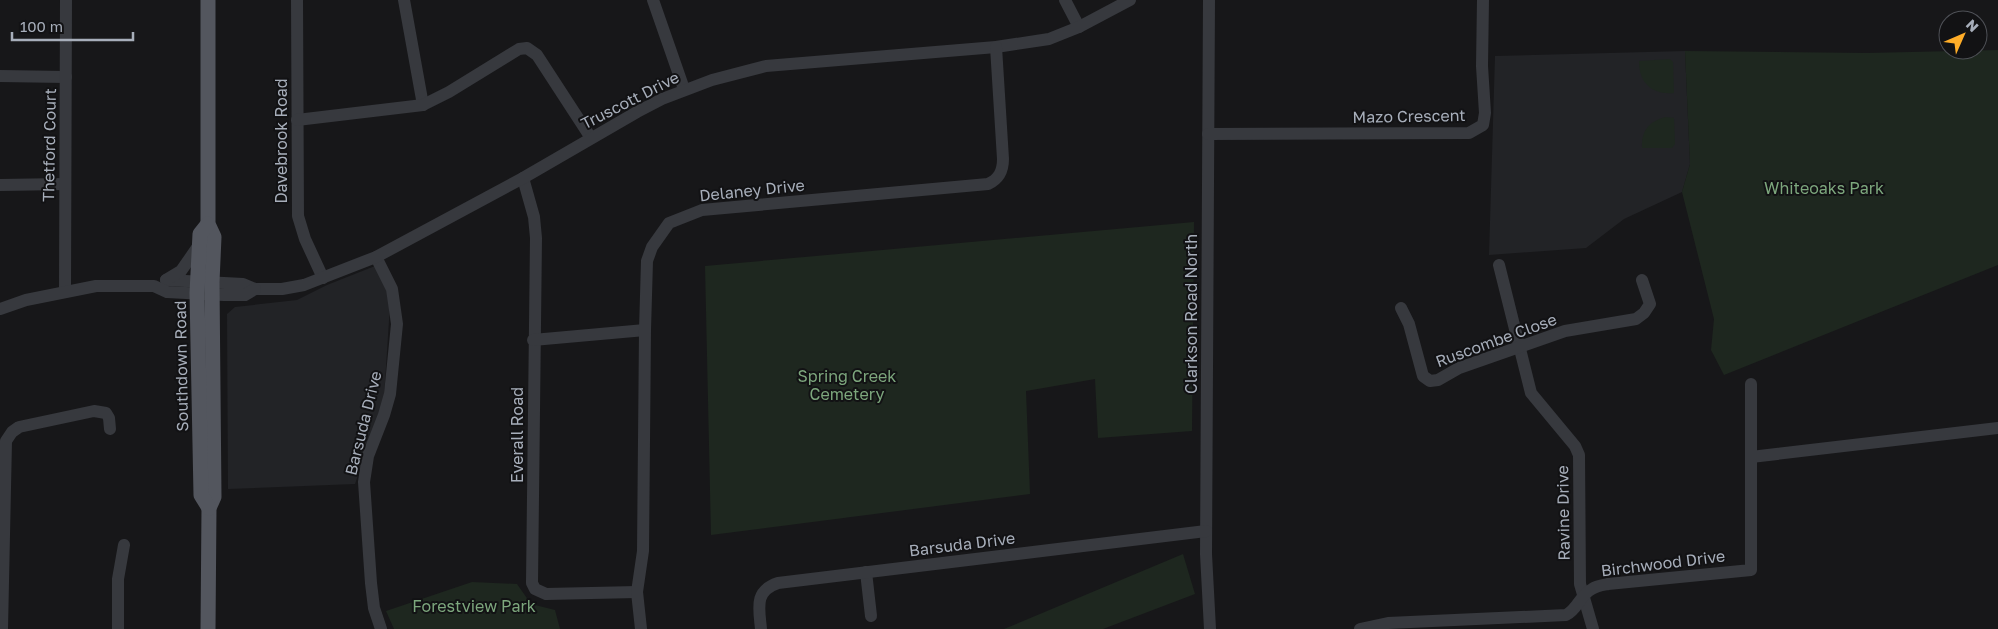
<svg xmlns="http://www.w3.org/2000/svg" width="1998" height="629" font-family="'Golos Text',sans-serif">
<rect width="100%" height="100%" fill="#171719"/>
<!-- built -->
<g fill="#222326">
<polygon points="1685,51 1690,164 1682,192 1624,219 1586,248 1489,255 1495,56"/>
<polygon points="375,266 389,291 390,305 384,398 355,484 228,489 227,314 235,307 297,300 327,285"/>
</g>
<!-- green -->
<g fill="#1e271f">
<polygon points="1998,50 1998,265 1724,375 1711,350 1714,319 1682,192 1690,164 1685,51 1867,53"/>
<path d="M1670,59L1673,62L1674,93C1652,95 1639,83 1639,61Z"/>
<path d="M1666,117L1674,118L1675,144L1672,148H1642C1641,131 1649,121 1666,117Z"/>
<polygon points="1194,222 1192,431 1098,438 1095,379 1026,391 1030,494 711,535 705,266"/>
<polygon points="1183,554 1195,594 1103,629 1004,629"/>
<polygon points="472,582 517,584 531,604 555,610 560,629 394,629 386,611"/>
</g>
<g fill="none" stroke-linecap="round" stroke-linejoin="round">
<!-- minor -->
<g stroke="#37393e" stroke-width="12">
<polyline points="297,0 298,216 305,239 323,278"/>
<polyline points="404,0 423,105"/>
<polyline points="653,0 684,89"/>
<polyline points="1065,0 1079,27"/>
<polyline points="1209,0 1206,554 1210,629"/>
<polyline points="0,76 66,77"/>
<polyline points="297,120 423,105 449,92 519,49 527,48 537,55 591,138"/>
<polyline points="1208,134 1469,133 1483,125 1485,113 1482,66 1483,0"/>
<polyline points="523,178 534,217 536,238 532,583 535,589 546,594 637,592"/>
<polyline points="0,185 64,184"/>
<polyline points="376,257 392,289 397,324 390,394 384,415 368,456 364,482 371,583 374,608 381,629"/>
<polyline points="1499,265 1531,393 1575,446 1579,455 1580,584 1593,629"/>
<polyline points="166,280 243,284 255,289 282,289 304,285 376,257 523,178 637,112 662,99 712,80 766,66 996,47 1049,39 1079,27 1130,0"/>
<polyline points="166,280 181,271 199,245"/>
<polyline points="65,291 66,0"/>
<polyline points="1401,308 1409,324 1423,376 1430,381 1438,380 1459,368 1565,331 1636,319 1644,313 1650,304 1642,280"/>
<polyline points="0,309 26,300 96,286 154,286 167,292 224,295 245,295 255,289"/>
<polyline points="533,340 645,330"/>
<polyline points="1751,457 1998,428"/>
<polyline points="866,572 871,616"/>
<polyline points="2,629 6,441 12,432 19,427 94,411 106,413 109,418 110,429"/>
<polyline points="118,629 118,579 124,545"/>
<path d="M641,629L637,592L643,551L645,330L647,261L652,247L669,223L702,210L988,184C999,179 1003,171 1003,159L996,47"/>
<path d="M761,629C759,608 754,591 778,583L1206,531"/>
<path d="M1360,629L1388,623L1566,615C1578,609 1580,595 1592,589C1596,586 1603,585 1608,584L1751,570V384"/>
</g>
<!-- major -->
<g stroke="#53565e" stroke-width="15">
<polyline points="208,0 208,224 214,237 212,282 214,497 209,508 208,629"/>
<polyline points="208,224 200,234 197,293 201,495 209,508"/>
</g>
</g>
<g text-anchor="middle" stroke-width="4" stroke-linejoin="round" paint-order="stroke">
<!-- street labels -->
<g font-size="16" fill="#a7aeba" stroke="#121214">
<text transform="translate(630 100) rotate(-27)" y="6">Truscott Drive</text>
<text transform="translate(1409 116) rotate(-1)" y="6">Mazo Crescent</text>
<text transform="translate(281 141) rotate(-90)" y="6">Davebrook Road</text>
<text transform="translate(49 145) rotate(-89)" y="6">Thetford Court</text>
<text transform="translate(752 190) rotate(-6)" y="6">Delaney Drive</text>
<text transform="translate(1191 314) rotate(-90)" y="6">Clarkson Road North</text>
<text transform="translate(1496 340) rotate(-20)" y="6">Ruscombe Close</text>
<text transform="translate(181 366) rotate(-91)" y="6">Southdown Road</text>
<text transform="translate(363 423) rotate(-76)" y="6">Barsuda Drive</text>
<text transform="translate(517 435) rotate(-90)" y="6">Everall Road</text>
<text transform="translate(1563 513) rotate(-91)" y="6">Ravine Drive</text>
<text transform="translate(962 544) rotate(-7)" y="6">Barsuda Drive</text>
<text transform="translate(1663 563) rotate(-7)" y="6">Birchwood Drive</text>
</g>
<!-- park labels -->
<g font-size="16" fill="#7da77d" stroke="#121214">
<text x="1824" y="194">Whiteoaks Park</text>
<text x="847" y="382">Spring Creek<tspan x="847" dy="18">Cemetery</tspan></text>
<text x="474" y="612">Forestview Park</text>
</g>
</g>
<!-- north arrow -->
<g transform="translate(1963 35) rotate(45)"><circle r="24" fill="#121214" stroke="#4e5056"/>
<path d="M0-4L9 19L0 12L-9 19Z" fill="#ffad28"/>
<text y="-8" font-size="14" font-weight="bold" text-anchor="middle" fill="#a7aeba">N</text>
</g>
<!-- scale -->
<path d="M12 32v8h121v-8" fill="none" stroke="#a7aeba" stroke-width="2.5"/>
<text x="20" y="32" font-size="15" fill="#a7aeba" stroke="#121214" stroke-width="4" paint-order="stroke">100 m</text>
</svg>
